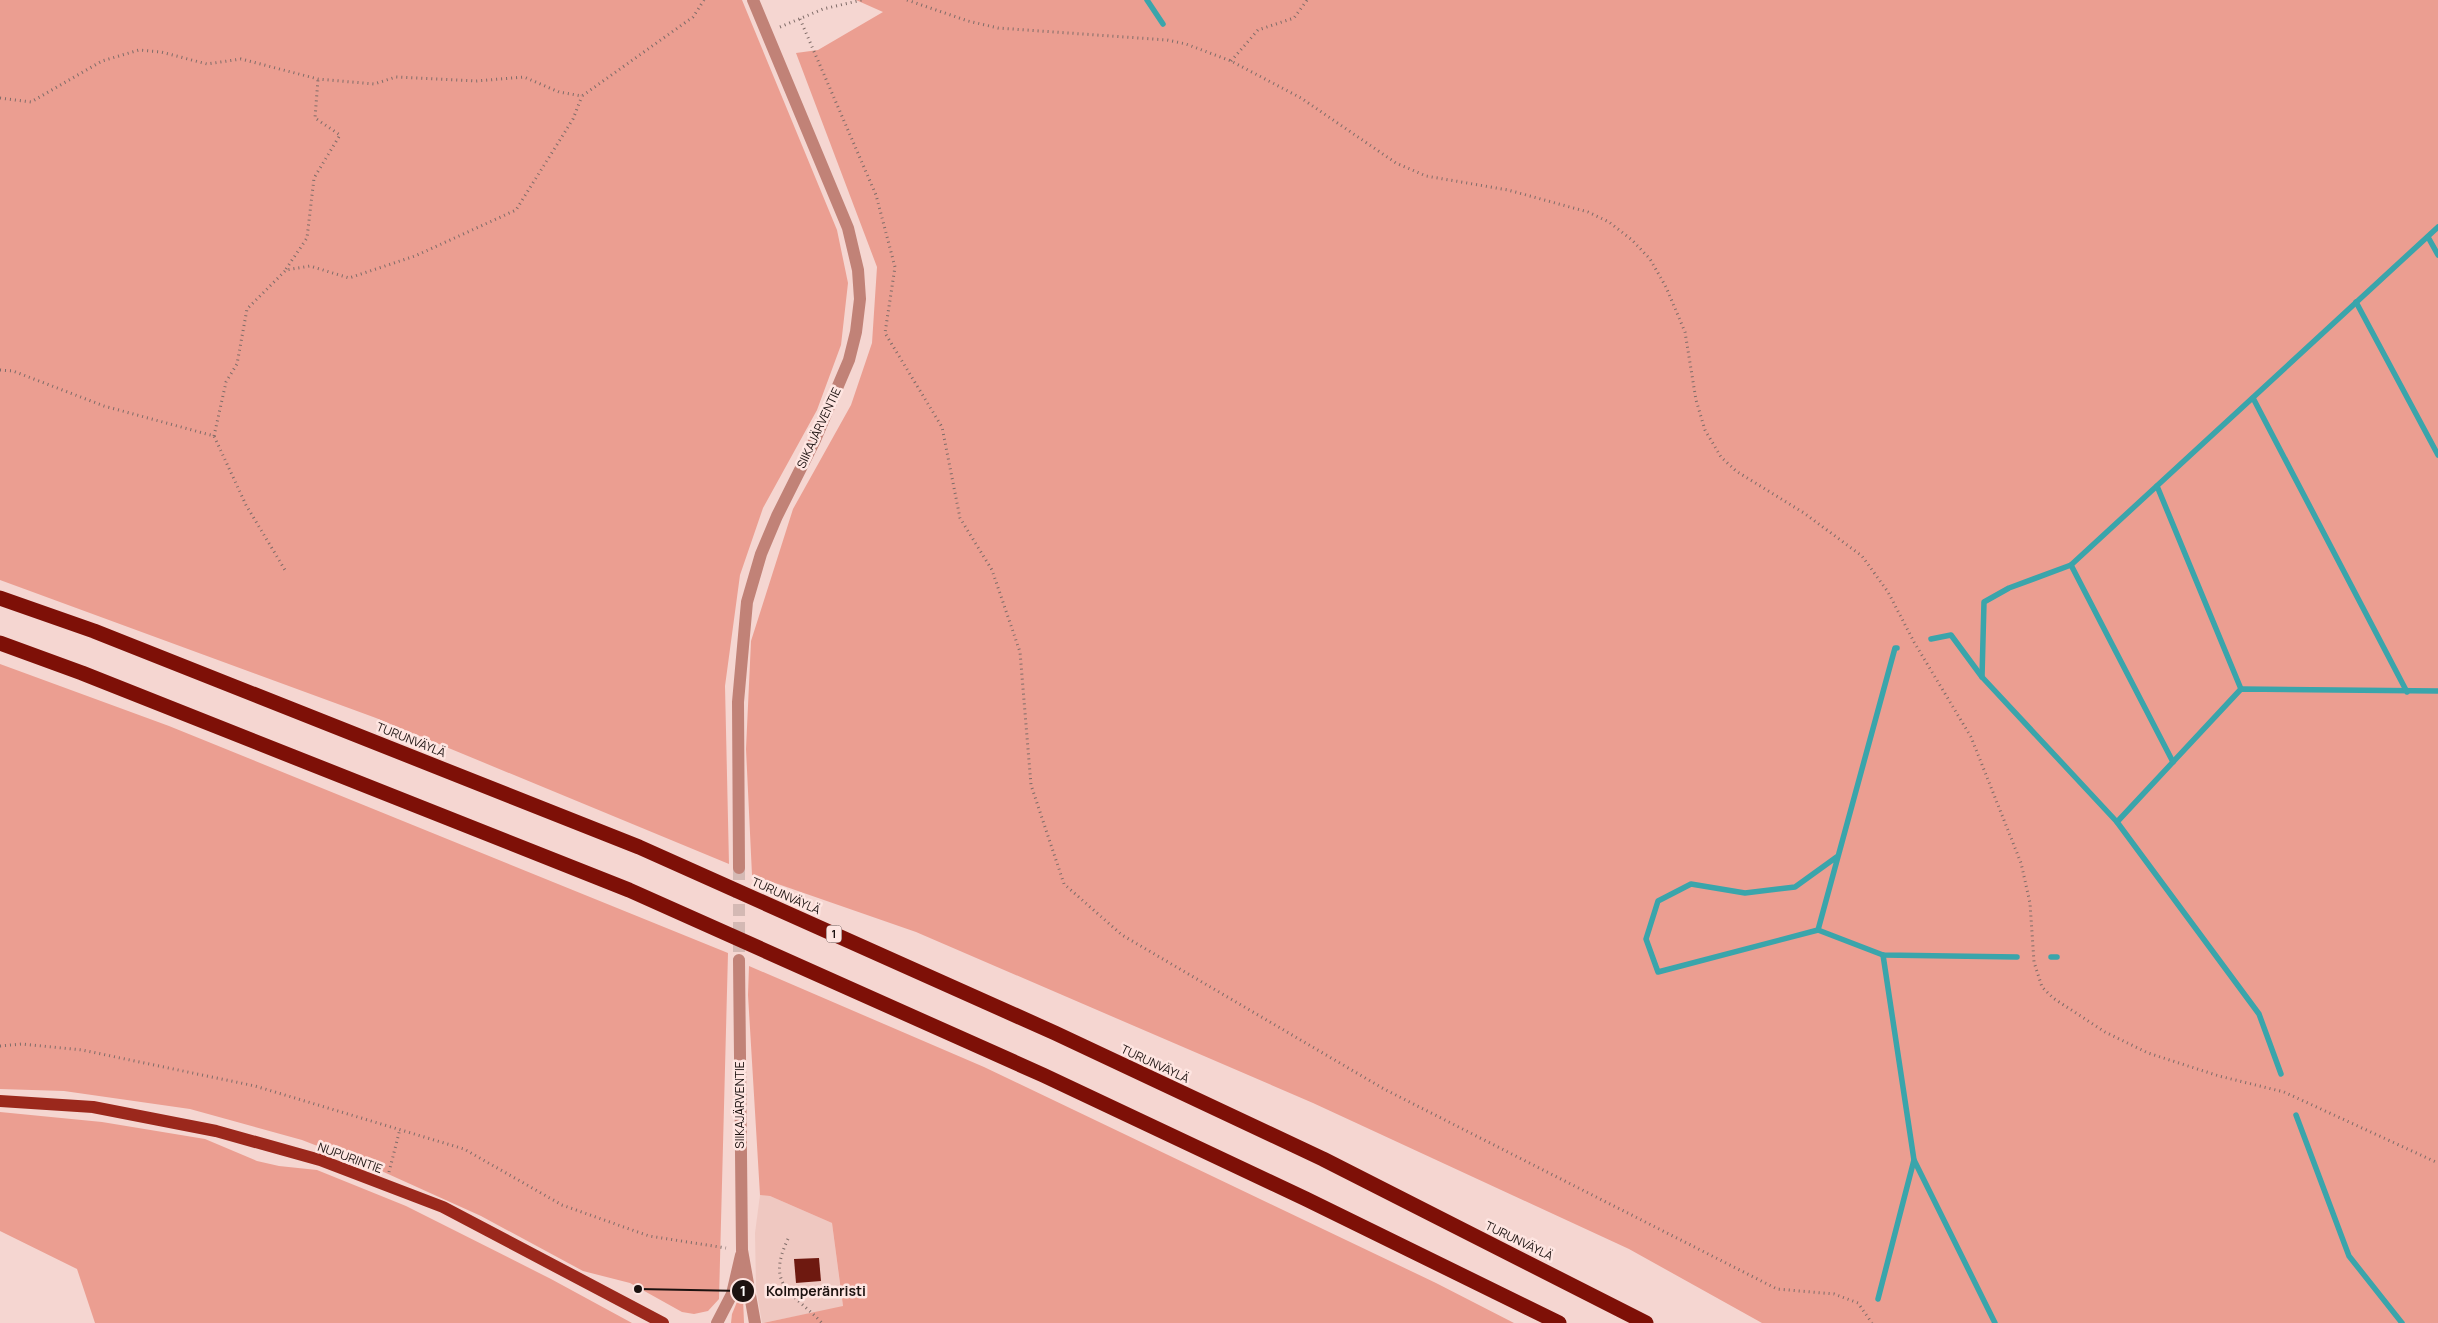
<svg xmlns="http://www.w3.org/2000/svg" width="2438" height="1323" font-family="Manrope,sans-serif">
<rect width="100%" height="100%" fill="#f5d6d1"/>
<!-- built -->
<polygon fill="#efc8c1" points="760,1195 770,1196 832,1223 843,1307 762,1323 756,1288 755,1233"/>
<!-- green -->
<g fill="#eb9e91">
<polygon points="0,0 742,0 837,230 848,283 841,345 817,410 763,508 740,575 725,686 729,864 376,718 0,580"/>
<polygon points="856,0 2438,0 2438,1323 1762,1323 1629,1249 1313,1103 916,932 752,875 746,749 751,641 793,509 851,405 872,343 877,267 796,53 818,50 883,12"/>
<polygon points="0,664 169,726 728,953 719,1299 708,1311 694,1314 682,1312 630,1283 583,1271 481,1216 377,1169 302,1140 190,1109 64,1091 0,1089"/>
<polygon points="749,966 984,1067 1436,1283 1514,1323 763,1323 843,1306 832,1223 770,1196 760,1195 748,995"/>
<polygon points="0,1112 102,1122 205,1139 257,1161 279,1166 317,1170 406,1206 551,1279 632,1323 95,1323 77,1269 0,1231"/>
<polygon points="739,1297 743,1298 744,1323 731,1323 732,1314"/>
</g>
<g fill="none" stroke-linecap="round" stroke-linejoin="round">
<!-- stream -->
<g stroke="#3aa5ab" stroke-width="5.5">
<polyline points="1147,0 1163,24"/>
<polyline points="2438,227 2071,565 2009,588 1984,602 1982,677 2117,822 2241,689 2438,691"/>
<polyline points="2428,237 2438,255"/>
<polyline points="2356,302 2438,455"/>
<polyline points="2253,398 2407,692"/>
<polyline points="2157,486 2241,689"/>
<polyline points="2071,565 2173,762"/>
<polyline points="1931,639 1951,635 1982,677"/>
<polyline points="2117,822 2259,1014 2281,1074"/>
<polyline points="1838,856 1795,887 1745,893 1691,884 1658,901 1646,939 1658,972 1818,930 1895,648 1897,648"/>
<polyline points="1818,930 1883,955 2017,957"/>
<polyline points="2051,957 2057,957"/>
<polyline points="2296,1115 2349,1256 2402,1323"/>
<polyline points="1914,1160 1995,1323"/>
<polyline points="1878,1299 1914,1160 1883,955"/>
</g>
</g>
<!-- building -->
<polygon fill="#6e1910" points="819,1258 821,1281 796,1283 794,1259"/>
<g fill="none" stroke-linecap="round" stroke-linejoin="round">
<!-- minor-tunnel -->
<polyline stroke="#d4b9b4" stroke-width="12" stroke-dasharray="12 6" stroke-linecap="butt" points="739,868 739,960"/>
<!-- path -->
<g stroke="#7f6c68" stroke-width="3" stroke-dasharray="1 4" stroke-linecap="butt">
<polyline points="907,0 968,21 998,28 1167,40 1186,44 1231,61 1301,98 1396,163 1426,176 1508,190 1588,212 1609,222 1632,240 1650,259 1666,287 1685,332 1696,400 1705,430 1721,457 1736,471 1804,513 1862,556 1888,592 1914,642 1971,737 2021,863 2030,903 2034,962 2042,987 2053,998 2105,1032 2148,1053 2219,1076 2284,1092 2438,1163"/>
<polyline points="800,19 876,195 895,267 885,333 942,427 960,518 992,570 1020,652 1031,785 1064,884 1122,935 1384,1089 1777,1289 1834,1294 1858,1303 1872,1323"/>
<polyline points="780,27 823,9 862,0"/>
<polyline points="1231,61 1258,30 1294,18 1307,0"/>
<polyline points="0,98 31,102 102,61 139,50 161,52 207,64 241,59 318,79 374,84 396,77 476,81 524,77 559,92 582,96 693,17 704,0"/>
<polyline points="286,269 307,238 314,178 340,135 315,118 318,79"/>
<polyline points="0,370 13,371 104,406 214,436 246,505 285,570"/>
<polyline points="214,436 226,382 237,364 247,309 286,270 310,266 349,278 415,256 516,210 573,119 582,96"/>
<polyline points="0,1046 22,1044 82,1050 255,1086 464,1149 562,1205 649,1236 726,1248"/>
<polyline points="389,1172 400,1129"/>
<path d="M788,1239C765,1287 793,1292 822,1323"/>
</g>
<!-- minor -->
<g stroke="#c18277" stroke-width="12">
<polyline points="739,868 738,702 747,602 761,554 777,516 815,440 849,360 856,332 860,299 858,270 848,228 753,0"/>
<polyline points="739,960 742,1250 755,1323"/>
<polyline points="717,1323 732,1294 741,1255"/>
</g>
<!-- major -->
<polyline stroke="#9b281c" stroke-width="12" points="0,1101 93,1107 216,1131 320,1160 443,1207 663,1323"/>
<!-- highway -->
<g stroke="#7e1007" stroke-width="15">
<polyline points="0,598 94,631 639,847 1055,1033 1323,1159 1646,1323"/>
<polyline points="0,643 82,673 629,890 1043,1075 1306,1199 1559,1323"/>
</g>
</g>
<g text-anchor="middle" stroke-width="5" stroke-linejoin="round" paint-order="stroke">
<!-- shield labels -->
<rect fill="#fee5e1" stroke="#60514f" stroke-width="1" x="826.5" y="925.5" width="15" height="17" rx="4"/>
<g font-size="11" font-weight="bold" fill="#1c1210">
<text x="834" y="938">1</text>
</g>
<!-- street labels -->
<g font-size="12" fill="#1c1210" stroke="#fee5e1">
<text transform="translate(819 428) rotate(-65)" y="4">SIIKAJÄRVENTIE</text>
<text transform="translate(411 740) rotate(22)" y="4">TURUNVÄYLÄ</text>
<text transform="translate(786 896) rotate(24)" y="4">TURUNVÄYLÄ</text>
<text transform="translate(1155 1064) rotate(25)" y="4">TURUNVÄYLÄ</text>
<text transform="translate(740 1105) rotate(-90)" y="4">SIIKAJÄRVENTIE</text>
<text transform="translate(350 1158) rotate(20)" y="4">NUPURINTIE</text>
<text transform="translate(1519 1241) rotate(26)" y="4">TURUNVÄYLÄ</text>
</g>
</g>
<!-- callouts -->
<path fill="none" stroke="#1c1210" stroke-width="2" d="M638 1289L743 1291"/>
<g fill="#1c1210" stroke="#fee5e1" stroke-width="2">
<circle cx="638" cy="1289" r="5"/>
<circle cx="743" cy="1291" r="12"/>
</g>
<g font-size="15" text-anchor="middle" font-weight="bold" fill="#fff">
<text x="743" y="1296">1</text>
</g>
<g font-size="14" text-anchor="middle" font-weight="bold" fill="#1c1210" stroke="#fee5e1" stroke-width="5" stroke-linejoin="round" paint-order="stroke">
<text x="816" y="1296">Kolmperänristi</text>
</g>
</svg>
